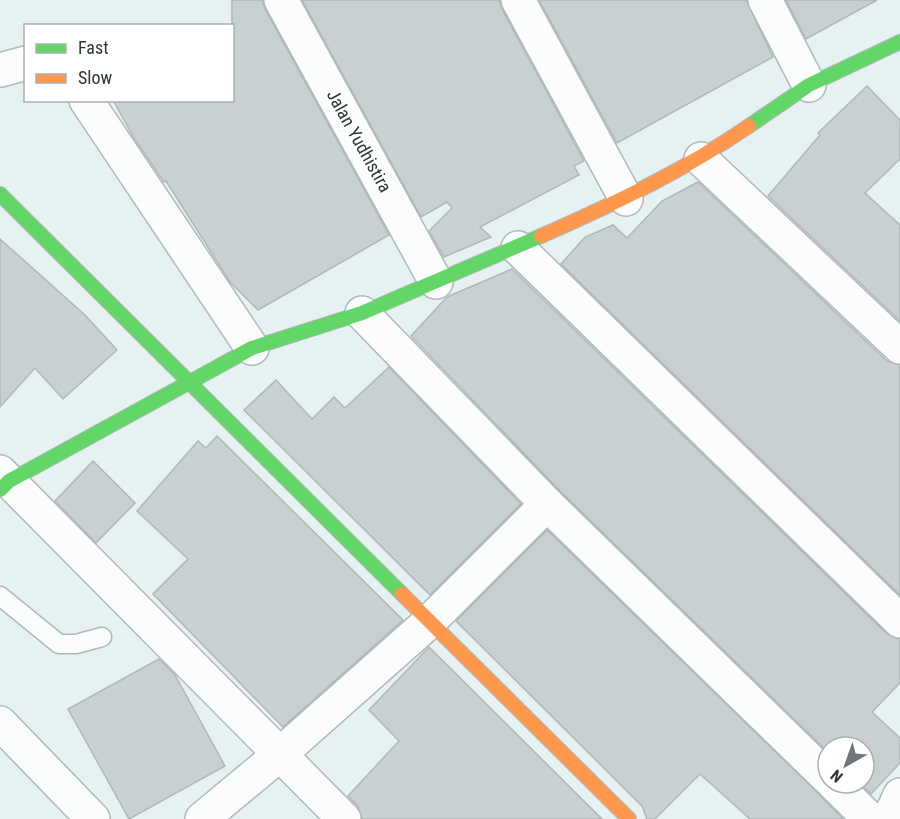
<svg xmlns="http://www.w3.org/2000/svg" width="900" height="819" font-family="'Roboto Condensed',sans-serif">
<rect width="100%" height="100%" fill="#e6f1f1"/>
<!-- building -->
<g fill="#c8d0d2" stroke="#b0b8b9" stroke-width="1.5">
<polygon points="232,0 262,0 265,9 389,235 258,310 230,282 166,181 164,182 134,138 113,100 232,100"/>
<polygon points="302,0 499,0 502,9 584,161 574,166 579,175 480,227 491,237 444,257 429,231 452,208 447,202 421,217"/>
<polygon points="539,0 746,0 773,57 617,143"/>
<polygon points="786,0 877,0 806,39"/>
<polygon points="867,86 900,120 900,159 865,193 900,225 900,321 768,196 820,135 818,133"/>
<polygon points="698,182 887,361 900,365 900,595 561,264 585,237 613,225 627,238 662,201"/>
<polygon points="0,239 85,315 117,350 63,399 35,368 0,407"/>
<polygon points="512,269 887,634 900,639 900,683 872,712 900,738 900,763 871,794 860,783 864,783 864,747 828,747 828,752 560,491 411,336 447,297"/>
<polygon points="389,367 521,504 430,595 244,410 276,380 312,419 334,397 345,408"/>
<polygon points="217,436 403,620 283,727 153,594 188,559 137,511 198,441 206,448"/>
<polygon points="93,461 135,503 96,543 55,501"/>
<polygon points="547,530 818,793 843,819 750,819 700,774 655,819 647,819 642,806 456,621"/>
<polygon points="429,647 602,819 362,819 358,806 348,796 399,741 369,710"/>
<polygon points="159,659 175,675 225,766 129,819 68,709"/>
</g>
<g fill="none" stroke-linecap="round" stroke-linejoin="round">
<defs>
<polyline id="lane" points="0,596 59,644 76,644 102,637"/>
<g id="street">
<polyline points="281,0 436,282"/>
<polyline points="518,0 626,199"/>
<polyline points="765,0 809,85"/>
<polyline points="0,70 26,63"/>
<polyline points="86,100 252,348"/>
<polyline points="701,159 900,347"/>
<polyline points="518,248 900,621"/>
<polyline points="362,313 547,504 828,778"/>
<polyline points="0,472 344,819"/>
<polyline points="0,723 93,819"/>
<polyline points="833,783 870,819"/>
<polyline points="202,819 279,755 429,622 547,504"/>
<polyline points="889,819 900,795"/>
</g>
<g id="fast">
<polyline points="749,126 809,85 900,42"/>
<polyline points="0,194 402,594"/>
<polyline points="0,490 9,481 252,348 362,313 541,236"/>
</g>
<g id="slow">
<path d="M541,236C614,204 683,171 749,126"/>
<polyline points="402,594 629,819"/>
</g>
</defs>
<!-- lane casing -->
<use href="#lane" stroke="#b1b9b9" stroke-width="21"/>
<!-- street casing -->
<use href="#street" stroke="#b1b9b9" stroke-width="36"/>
<!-- fast casing -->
<use href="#fast" stroke="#b1b9b9" stroke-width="16"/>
<!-- slow casing -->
<use href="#slow" stroke="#b1b9b9" stroke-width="16"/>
<!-- lane -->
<use href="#lane" stroke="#fbfdfd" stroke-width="18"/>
<!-- street -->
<use href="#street" stroke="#fbfdfd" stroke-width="33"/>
<!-- fast -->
<use href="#fast" stroke="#63d668" stroke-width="14"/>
<!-- slow -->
<use href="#slow" stroke="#ff974d" stroke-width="14"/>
</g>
<g text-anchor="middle" stroke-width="4.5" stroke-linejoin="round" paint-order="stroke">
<!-- street labels -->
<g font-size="18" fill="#2e3636" stroke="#fff">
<text transform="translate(359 141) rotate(61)" y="6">Jalan Yudhistira</text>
</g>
</g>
<!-- legend -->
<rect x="24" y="24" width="210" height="78" fill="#ffffff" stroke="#abafaf" stroke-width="1.5"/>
<rect x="36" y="44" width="30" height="9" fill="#63d668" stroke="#abafaf" stroke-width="1.5"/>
<text x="78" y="54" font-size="18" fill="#2e3636">Fast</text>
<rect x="36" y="74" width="30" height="9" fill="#ff974d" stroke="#abafaf" stroke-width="1.5"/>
<text x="78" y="84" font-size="18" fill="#2e3636">Slow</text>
<!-- north arrow -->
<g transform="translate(846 765) rotate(220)"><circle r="28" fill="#ffffff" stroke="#abafaf" stroke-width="1.5"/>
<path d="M0-4.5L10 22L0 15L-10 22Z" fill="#6e7777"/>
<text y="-9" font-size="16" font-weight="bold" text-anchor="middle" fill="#2e3636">N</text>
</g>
</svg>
